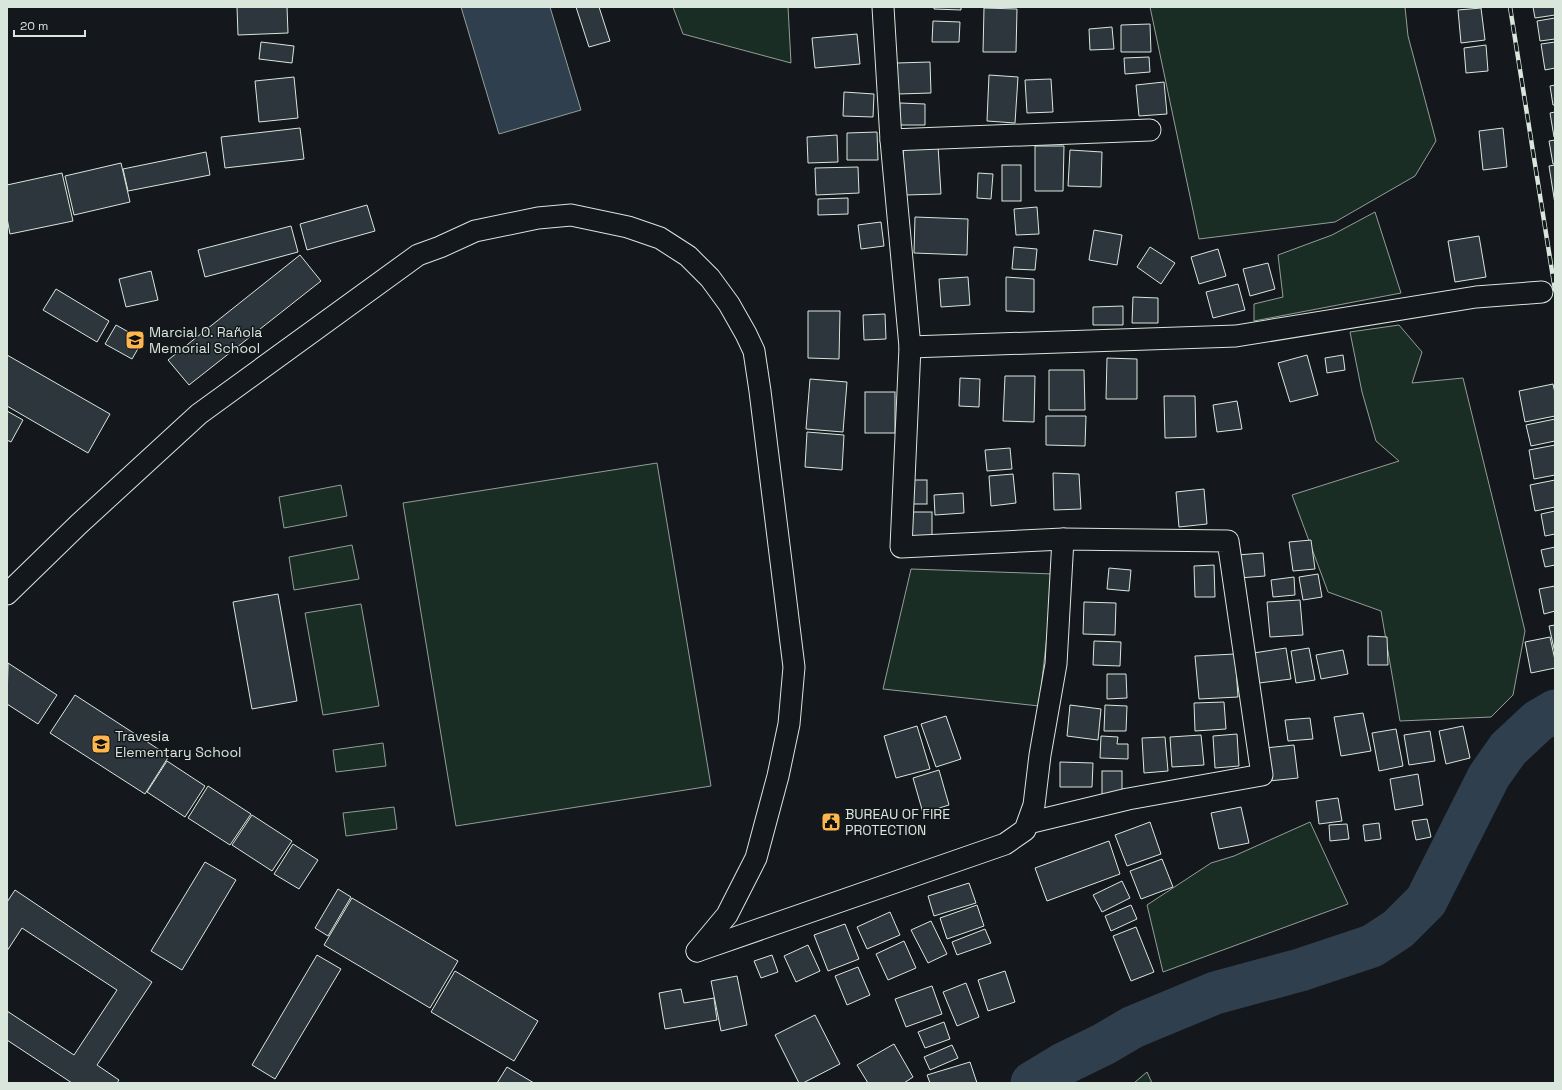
<svg xmlns="http://www.w3.org/2000/svg" width="1562" height="1090" font-family="'Space Grotesk',sans-serif">
<rect width="100%" height="100%" fill="#14181c"/>
<!-- green -->
<g fill="#1a2d24" stroke="#939e99">
<polygon points="673,7 788,7 791,63 683,34"/>
<polygon points="1150,7 1405,7 1408,36 1436,141 1415,176 1335,222 1199,239"/>
<polygon points="1375,212 1401,293 1254,321 1254,304 1283,297 1278,255 1332,235"/>
<polygon points="1399,325 1422,352 1412,383 1463,378 1525,631 1513,695 1491,717 1400,721 1381,611 1328,592 1292,495 1399,461 1376,441 1362,392 1350,332"/>
<polygon points="657,463 711,786 456,826 403,503"/>
<polygon points="341,485 347,516 284,528 279,497"/>
<polygon points="352,545 359,579 294,590 289,557"/>
<polygon points="911,569 1054,574 1039,706 883,689"/>
<polygon points="361,604 379,706 323,715 305,613"/>
<polygon points="383,743 386,766 336,772 333,750"/>
<polygon points="394,807 397,829 346,836 343,813"/>
<polygon points="1310,822 1348,904 1163,972 1147,905 1211,863 1234,856"/>
<polygon points="1147,1072 1152,1083 1134,1083"/>
</g>
<!-- water -->
<polygon fill="#2f3f4d" stroke="#939e99" points="461,7 550,7 581,110 499,134"/>
<g fill="none" stroke-linecap="round" stroke-linejoin="round">
<!-- river -->
<polyline stroke="#2f3f4d" stroke-width="43" points="1032,1083 1065,1063 1104,1044 1133,1027 1215,993 1300,970 1372,946 1398,929 1426,901 1489,776 1508,749 1538,721 1555,711"/>
</g>
<!-- building -->
<g fill="#2c363c" stroke="#d8e6dc">
<polygon points="237,7 287,7 288,33 238,35"/>
<polygon points="576,7 599,7 610,41 589,47"/>
<polygon points="934,7 961,7 961,10 934,9"/>
<polygon points="1533,7 1555,7 1555,15 1535,18"/>
<polygon points="984,8 1017,9 1016,52 983,52"/>
<polygon points="1481,8 1485,40 1461,43 1458,10"/>
<polygon points="1555,18 1555,39 1540,41 1537,21"/>
<polygon points="933,21 960,22 959,42 932,42"/>
<polygon points="1150,24 1151,52 1121,52 1121,25"/>
<polygon points="1112,27 1114,49 1090,50 1089,29"/>
<polygon points="857,34 860,64 815,68 812,38"/>
<polygon points="261,42 294,46 292,63 259,59"/>
<polygon points="1555,42 1555,68 1545,70 1541,44"/>
<polygon points="1486,45 1488,71 1466,73 1464,48"/>
<polygon points="1149,57 1150,72 1125,74 1124,58"/>
<polygon points="930,62 931,93 898,94 897,63"/>
<polygon points="989,75 1018,77 1015,123 987,121"/>
<polygon points="294,77 298,118 259,122 255,81"/>
<polygon points="1051,79 1053,112 1027,113 1025,80"/>
<polygon points="1164,82 1167,114 1139,116 1136,85"/>
<polygon points="1555,85 1555,105 1553,105 1550,86"/>
<polygon points="844,92 874,94 873,117 843,116"/>
<polygon points="900,103 925,104 925,125 899,125"/>
<polygon points="1555,112 1555,137 1554,137 1550,113"/>
<polygon points="300,128 304,159 225,168 221,137"/>
<polygon points="1503,128 1507,167 1483,170 1479,131"/>
<polygon points="877,132 878,160 847,160 847,133"/>
<polygon points="837,135 838,162 808,163 807,137"/>
<polygon points="1555,140 1555,164 1553,164 1549,141"/>
<polygon points="938,146 941,194 905,195 903,147"/>
<polygon points="1035,146 1064,146 1063,191 1035,191"/>
<polygon points="1070,150 1102,152 1101,187 1068,186"/>
<polygon points="206,152 210,175 128,191 123,169"/>
<polygon points="121,163 130,202 74,215 65,176"/>
<rect x="1002" y="165" width="19" height="36"/>
<polygon points="1555,165 1555,204 1549,166"/>
<polygon points="858,167 859,193 816,195 815,168"/>
<polygon points="62,173 73,221 10,234 7,218 7,185"/>
<polygon points="978,173 993,174 991,199 977,198"/>
<polygon points="848,198 848,214 818,215 818,199"/>
<polygon points="367,205 375,231 307,250 300,224"/>
<polygon points="1037,207 1039,234 1016,235 1014,209"/>
<polygon points="915,217 968,219 967,255 914,253"/>
<polygon points="881,222 884,246 861,249 858,225"/>
<polygon points="291,226 298,252 205,277 198,250"/>
<polygon points="1094,230 1122,235 1117,265 1089,260"/>
<polygon points="1479,236 1486,277 1455,282 1448,241"/>
<polygon points="1014,247 1037,249 1035,270 1012,269"/>
<polygon points="1150,247 1175,263 1161,284 1137,267"/>
<polygon points="1218,249 1226,276 1199,284 1191,257"/>
<polygon points="300,255 321,281 189,385 168,360"/>
<polygon points="1268,263 1275,289 1250,296 1243,269"/>
<polygon points="151,271 158,300 126,307 119,279"/>
<polygon points="968,277 970,305 941,307 939,279"/>
<polygon points="1006,277 1034,279 1034,312 1006,311"/>
<polygon points="1238,284 1245,310 1213,318 1206,292"/>
<polygon points="56,289 109,321 97,342 43,310"/>
<polygon points="1133,297 1158,298 1158,323 1132,323"/>
<polygon points="1123,306 1123,325 1093,325 1093,307"/>
<polygon points="808,311 840,311 839,359 808,358"/>
<polygon points="885,314 886,339 864,340 863,315"/>
<polygon points="116,325 143,340 132,359 105,344"/>
<polygon points="7,355 110,414 88,453 7,406"/>
<polygon points="1307,355 1318,395 1290,402 1278,363"/>
<polygon points="1343,355 1345,370 1327,373 1325,358"/>
<polygon points="1107,358 1137,359 1137,399 1106,399"/>
<polygon points="1049,370 1084,370 1085,410 1049,410"/>
<polygon points="1005,376 1035,376 1034,422 1003,421"/>
<polygon points="960,378 980,379 979,407 959,406"/>
<polygon points="810,379 847,382 843,432 806,429"/>
<polygon points="1553,384 1555,393 1555,416 1525,422 1519,391"/>
<rect x="865" y="392" width="30" height="41"/>
<polygon points="1164,396 1195,396 1196,437 1165,438"/>
<polygon points="1237,401 1242,429 1217,432 1213,405"/>
<polygon points="7,411 23,420 11,442 7,440"/>
<polygon points="1046,416 1086,416 1085,446 1046,445"/>
<polygon points="1555,419 1555,441 1531,446 1526,425"/>
<polygon points="807,432 844,435 842,470 805,467"/>
<polygon points="1555,445 1555,475 1534,479 1529,450"/>
<polygon points="1010,448 1012,469 987,471 985,450"/>
<polygon points="1053,473 1079,474 1081,509 1054,510"/>
<polygon points="1013,474 1016,503 991,506 989,476"/>
<rect x="909" y="480" width="18" height="24"/>
<polygon points="1555,480 1555,507 1535,511 1530,485"/>
<polygon points="1204,489 1207,524 1179,527 1176,492"/>
<polygon points="963,493 964,513 935,515 934,495"/>
<polygon points="1555,511 1555,534 1545,536 1541,514"/>
<rect x="908" y="512" width="24" height="26"/>
<polygon points="1311,540 1315,569 1293,571 1289,542"/>
<polygon points="1555,547 1555,565 1545,567 1541,550"/>
<polygon points="1263,553 1265,576 1239,578 1237,555"/>
<polygon points="1214,565 1215,597 1195,597 1194,566"/>
<polygon points="1109,568 1131,570 1129,591 1107,589"/>
<polygon points="1318,574 1322,597 1303,600 1299,577"/>
<polygon points="1294,577 1295,595 1273,597 1271,580"/>
<polygon points="1555,586 1555,611 1544,614 1539,589"/>
<polygon points="278,594 297,701 252,709 233,602"/>
<polygon points="1300,600 1303,635 1270,637 1267,602"/>
<polygon points="1084,602 1116,603 1115,635 1083,634"/>
<polygon points="1555,625 1555,653 1549,626"/>
<polygon points="1368,636 1387,637 1388,665 1368,665"/>
<polygon points="1550,637 1555,660 1555,668 1531,673 1525,642"/>
<polygon points="1094,641 1121,642 1120,666 1093,665"/>
<polygon points="1286,648 1291,679 1251,684 1247,654"/>
<polygon points="1309,648 1315,680 1296,683 1291,651"/>
<polygon points="1343,650 1348,674 1321,679 1316,655"/>
<polygon points="1235,654 1238,697 1199,699 1195,656"/>
<polygon points="8,663 57,695 38,724 7,704"/>
<polygon points="1107,674 1126,674 1127,698 1107,699"/>
<polygon points="75,695 169,756 145,794 50,733"/>
<polygon points="1224,702 1226,729 1195,731 1194,703"/>
<polygon points="1070,705 1101,709 1098,740 1067,736"/>
<polygon points="1105,705 1127,706 1126,731 1104,731"/>
<polygon points="1363,713 1371,751 1341,756 1334,717"/>
<polygon points="946,716 961,759 936,767 921,724"/>
<polygon points="1310,718 1313,739 1288,741 1285,720"/>
<polygon points="917,726 930,769 896,778 884,736"/>
<polygon points="1463,726 1470,758 1446,764 1439,731"/>
<polygon points="1396,729 1403,766 1379,771 1372,733"/>
<polygon points="1430,731 1435,761 1409,765 1404,735"/>
<polygon points="1237,734 1239,766 1215,768 1213,736"/>
<polygon points="1201,735 1204,765 1172,767 1170,737"/>
<polygon points="1101,736 1118,737 1117,744 1128,744 1128,759 1100,758"/>
<polygon points="1165,737 1168,771 1144,773 1142,738"/>
<polygon points="1294,745 1298,778 1269,781 1265,748"/>
<polygon points="167,761 205,786 185,817 147,792"/>
<polygon points="1060,762 1093,763 1092,787 1060,787"/>
<polygon points="939,770 949,805 923,813 913,778"/>
<rect x="1102" y="771" width="20" height="28"/>
<polygon points="1418,774 1423,805 1395,810 1390,779"/>
<polygon points="208,786 251,814 230,845 188,818"/>
<polygon points="1338,798 1342,821 1319,824 1316,801"/>
<polygon points="1241,807 1249,843 1219,849 1211,813"/>
<polygon points="252,815 292,841 272,871 232,845"/>
<polygon points="1427,819 1431,837 1416,840 1412,821"/>
<polygon points="1150,822 1161,854 1127,866 1115,835"/>
<polygon points="1379,823 1381,839 1365,841 1363,825"/>
<polygon points="1347,824 1349,839 1330,841 1329,825"/>
<polygon points="1109,841 1120,874 1047,901 1035,868"/>
<polygon points="293,844 318,860 299,889 274,874"/>
<polygon points="1162,859 1173,887 1141,899 1130,871"/>
<polygon points="205,862 236,880 182,970 151,951"/>
<polygon points="1122,881 1130,898 1102,912 1093,895"/>
<polygon points="969,883 976,903 934,916 928,896"/>
<polygon points="338,889 351,897 328,936 315,928"/>
<polygon points="15,890 152,982 97,1065 119,1080 117,1083 72,1083 7,1040 7,1011 74,1055 117,990 22,928 7,951 7,902"/>
<polygon points="352,898 458,961 430,1008 324,945"/>
<polygon points="977,905 984,926 947,939 940,918"/>
<polygon points="1131,905 1137,919 1111,931 1105,916"/>
<polygon points="890,912 900,935 867,949 857,927"/>
<polygon points="931,921 947,954 928,963 911,930"/>
<polygon points="845,924 859,959 828,971 814,935"/>
<polygon points="1136,927 1154,972 1131,981 1113,936"/>
<polygon points="985,929 991,943 957,955 952,942"/>
<polygon points="904,941 916,968 888,980 876,954"/>
<polygon points="808,945 820,971 796,982 784,956"/>
<polygon points="317,955 341,969 275,1079 252,1065"/>
<polygon points="772,955 778,972 761,978 754,961"/>
<polygon points="858,967 870,995 847,1005 835,976"/>
<polygon points="455,971 538,1021 514,1061 431,1012"/>
<polygon points="1005,971 1015,1002 988,1011 978,980"/>
<polygon points="737,976 747,1025 721,1031 711,981"/>
<polygon points="966,983 979,1017 957,1026 943,992"/>
<polygon points="932,986 942,1014 906,1027 895,999"/>
<polygon points="681,989 684,1003 714,998 717,1020 665,1029 659,993"/>
<polygon points="815,1015 840,1064 803,1083 799,1083 775,1035"/>
<polygon points="944,1022 950,1039 925,1048 918,1032"/>
<polygon points="894,1044 913,1077 904,1083 868,1083 857,1065"/>
<polygon points="952,1045 958,1058 930,1070 924,1057"/>
<polygon points="970,1062 977,1083 930,1083 927,1075"/>
<polygon points="507,1067 534,1083 497,1083"/>
</g>
<g fill="none" stroke-linecap="round" stroke-linejoin="round">
<defs>
<g id="minor">
<polyline points="883,7 891,140 910,347 901,547 1063,539 1228,541 1262,775 1128,799 1028,823"/>
<polyline points="891,140 1150,130"/>
<polyline points="910,347 1236,336 1476,297 1542,292"/>
<polyline points="7,594 79,524 199,414 418,255 440,247 475,231 538,218 571,215 628,227 660,238 688,256 710,278 729,304 746,334 754,351 760,391 794,667 789,724 778,776 756,858 727,915 697,951"/>
<polyline points="697,951 1005,844 1025,830 1034,805 1040,755 1056,664 1063,539"/>
</g>
</defs>
<!-- minor casing -->
<use href="#minor" stroke="#d8e6dc" stroke-width="23"/>
<!-- minor -->
<use href="#minor" stroke="#14181c" stroke-width="21"/>
<defs>
<polyline id="rail" points="1510,7 1555,290"/>
</defs>
<!-- rail casing -->
<use href="#rail" stroke="#d8e6dc" stroke-width="4.5"/>
<!-- rail -->
<use href="#rail" stroke="#14181c" stroke-width="3" stroke-dasharray="9" stroke-linecap="butt"/>
</g>
<!-- icons -->
<defs>
<symbol id="school-square" viewBox="-11 -11 22 22"><rect x="-9" y="-9" width="18" height="18" rx="4" fill="#ffb74d" stroke="#14181c"/><path d="M0-5L7-2L0 1L-7-2ZM-4 1L0 2.5L4 1V4Q0 6-4 4Z" fill="#111"/></symbol>
<symbol id="civic-square" viewBox="-11 -11 22 22"><rect x="-9" y="-9" width="18" height="18" rx="4" fill="#ffb74d" stroke="#14181c"/><path d="M-.6-6.5H3V-4.5H.6V-3L4-1V1h2V6H-6V1h2V-1L-.6-3ZM-1.2 2.5V6h2.4V2.5Z" fill="#111"/></symbol>
</defs>
<g fill-rule="evenodd">
<use href="#school-square" x="124" y="329" width="22" height="22"/>
<use href="#school-square" x="90" y="733" width="22" height="22"/>
<use href="#civic-square" x="820" y="811" width="22" height="22"/>
</g>
<g text-anchor="middle" stroke-width="3" stroke-linejoin="round" paint-order="stroke">
<!-- poi labels -->
<g font-size="14" fill="#d8e6dc" stroke="#14181c" text-anchor="start">
<text x="149" y="337">Marcial O. Rañola<tspan x="149" dy="16">Memorial School</tspan></text>
<text x="115" y="741">Travesia<tspan x="115" dy="16">Elementary School</tspan></text>
<text x="845" y="819">BUREAU OF FIRE<tspan x="845" dy="16">PROTECTION</tspan></text>
</g>
</g>
<!-- border -->
<rect width="1562" height="1090" fill="none" stroke="#d8e6dc" stroke-width="16"/>
<!-- scale -->
<path d="M14 30v6h71v-6" fill="none" stroke="#d8e6dc" stroke-width="2"/>
<text x="20" y="30" font-size="12" fill="#d8e6dc" stroke="#14181c" stroke-width="3" paint-order="stroke">20 m</text>
</svg>
